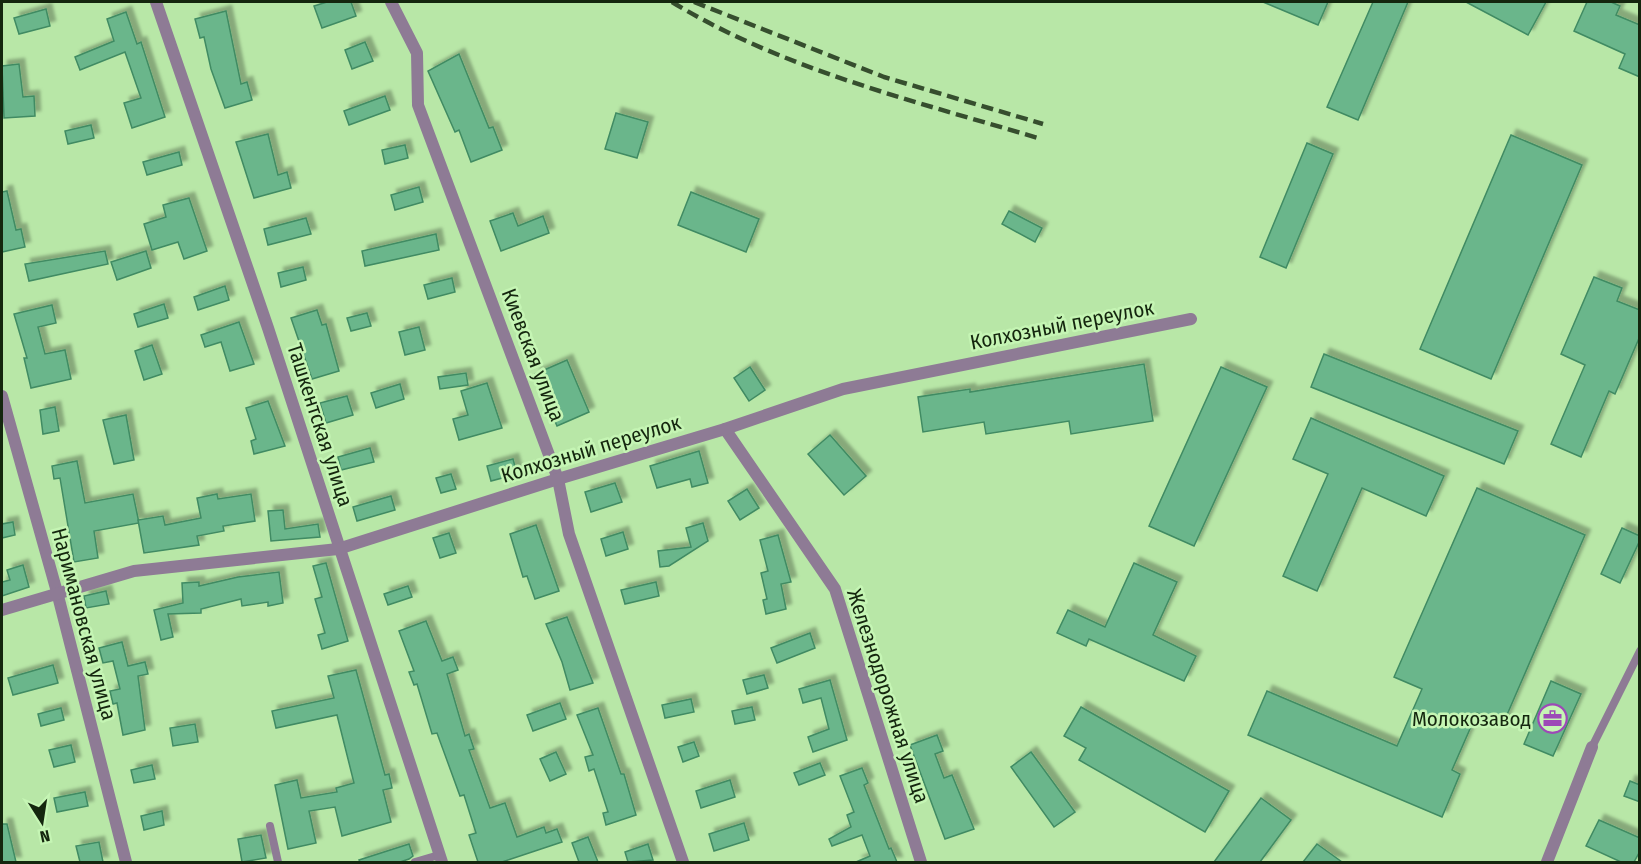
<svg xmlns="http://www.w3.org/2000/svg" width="1641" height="864" font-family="'Fira Sans Condensed',sans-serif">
<defs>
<filter id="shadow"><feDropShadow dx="5.5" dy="-5.5" stdDeviation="1.5" flood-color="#0004"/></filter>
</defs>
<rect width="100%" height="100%" fill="#b8e7a7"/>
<!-- building -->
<g fill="#6bb68b" stroke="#408b63" stroke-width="1.5" filter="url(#shadow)">
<polygon points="327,2 351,2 356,16 322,28 314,6"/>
<polygon points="1263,2 1328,2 1318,25"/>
<polygon points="1373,2 1408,2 1358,120 1327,107"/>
<polygon points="1466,2 1546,2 1528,35"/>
<polygon points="1587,2 1611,2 1620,6 1616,15 1640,25 1640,77 1619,68 1625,54 1574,31"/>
<polygon points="46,9 50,26 19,34 14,18"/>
<polygon points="226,11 241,84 247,82 252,100 225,108 211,69 204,37 200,38 195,19"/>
<polygon points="126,12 137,44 141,42 165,117 132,128 124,103 141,98 125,52 80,70 75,57 114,41 107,19"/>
<polygon points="365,42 373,61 352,69 345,50"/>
<polygon points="459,54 489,128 493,127 502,150 471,162 459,130 455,132 428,71"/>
<polygon points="19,64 23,97 34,96 35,116 4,118 2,66"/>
<polygon points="385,96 390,110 349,125 344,111"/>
<polygon points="616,113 648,122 637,158 605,149"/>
<polygon points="91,125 94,138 68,144 65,131"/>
<polygon points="268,134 278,175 287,172 291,188 254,198 236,142"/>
<polygon points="1511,135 1582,165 1491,379 1420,349"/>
<polygon points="1307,143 1333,154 1286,268 1260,257"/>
<polygon points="405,145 408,158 385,164 382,150"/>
<polygon points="179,152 182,165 147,175 143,162"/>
<polygon points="419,187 423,202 395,210 391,195"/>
<polygon points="7,191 16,230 21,229 25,247 2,252 2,192"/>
<polygon points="691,192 759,219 746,252 678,225"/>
<polygon points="189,198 207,251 184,259 178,242 152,250 144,224 166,217 163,205"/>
<polygon points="1009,211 1042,228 1035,242 1002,224"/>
<polygon points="513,213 518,226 543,216 549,233 501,251 490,221"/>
<polygon points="306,218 311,234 268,245 264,229"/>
<polygon points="436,234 439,250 365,266 362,251"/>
<polygon points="105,251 108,264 29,281 25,264"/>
<polygon points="146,251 151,268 117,280 111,262"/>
<polygon points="303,267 306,280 281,287 278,273"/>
<polygon points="1594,277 1622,288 1617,301 1640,310 1640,336 1615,394 1609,391 1581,457 1551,444 1585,365 1561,354"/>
<polygon points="452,278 455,292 428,299 424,285"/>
<polygon points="225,286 229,300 198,310 194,297"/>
<polygon points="164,304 168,318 138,327 134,314"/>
<polygon points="52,305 56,323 38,327 45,354 65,350 71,379 31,388 24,358 27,358 14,314"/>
<polygon points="317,310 322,325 326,324 339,371 312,379 291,318"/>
<polygon points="367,313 371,326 351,331 347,318"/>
<polygon points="239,322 254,364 230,371 221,342 205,347 201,335"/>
<polygon points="419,327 425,350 405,355 399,332"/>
<polygon points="152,345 162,374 144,380 135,351"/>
<polygon points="1324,354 1518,431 1504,464 1311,387"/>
<polygon points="567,360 589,412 557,426 535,374"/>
<polygon points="1144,364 1153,421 1071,434 1069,421 986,434 984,422 923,432 918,397 970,389 970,392"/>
<polygon points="750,367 765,390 749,401 734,378"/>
<polygon points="1221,367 1267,387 1194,546 1149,526"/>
<polygon points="466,373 468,385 440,389 438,377"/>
<polygon points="487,383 502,428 459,440 453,419 468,415 461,391"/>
<polygon points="400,384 404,399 376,408 371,393"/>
<polygon points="347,396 353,415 326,423 320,403"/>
<polygon points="268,401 285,446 254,454 251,441 256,439 246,408"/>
<polygon points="55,407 59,431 43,434 40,410"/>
<polygon points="126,415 134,460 114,464 103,420"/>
<polygon points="1311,418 1444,476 1426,516 1362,488 1317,591 1283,576 1328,474 1293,459"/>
<polygon points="830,435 866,476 844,495 808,454"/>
<polygon points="370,448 374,462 341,470 338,457"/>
<polygon points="699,451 708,483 692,487 690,479 657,488 650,466"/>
<polygon points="513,459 517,474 491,481 487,466"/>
<polygon points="77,461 85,503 133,494 139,523 94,531 98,558 74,562 60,478 54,479 52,466"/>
<polygon points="451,474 456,489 441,493 436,478"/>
<polygon points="615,483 622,502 591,512 585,492"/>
<polygon points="1477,488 1585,535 1503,724 1477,713 1452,770 1460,774 1442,817 1248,735 1267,691 1397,746 1422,689 1394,677"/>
<polygon points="747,489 759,508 740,520 728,501"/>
<polygon points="217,494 218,499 251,494 255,521 223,526 224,531 197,536 199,545 144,553 138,520 163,516 165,525 201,518 197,498"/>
<polygon points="391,496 395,510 357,521 353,507"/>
<polygon points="283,510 285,529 318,524 320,537 271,541 268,511"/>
<polygon points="13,522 15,535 2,538 2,524"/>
<polygon points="703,523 708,541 669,566 660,567 658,551 691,547 686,528"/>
<polygon points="536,525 559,591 535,599 527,576 523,577 510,534"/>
<polygon points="1622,528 1640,536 1640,540 1620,583 1601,574"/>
<polygon points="623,532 628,549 606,556 601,539"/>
<polygon points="449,533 456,553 440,558 433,538"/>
<polygon points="778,535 791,582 781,584 786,609 766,614 763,600 767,599 761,573 768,571 760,540"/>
<polygon points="326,563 348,641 322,649 318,635 325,633 315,599 322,597 313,566"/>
<polygon points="1134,563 1177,582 1153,635 1196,656 1184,681 1089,639 1086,646 1057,633 1068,610 1105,627"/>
<polygon points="23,565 29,587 2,596 2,582 10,580 7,570"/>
<polygon points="279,572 283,603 268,606 268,602 242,606 241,599 201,609 201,613 168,614 173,637 161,640 154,610 183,603 182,583 199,582 199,586 238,577"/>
<polygon points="656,582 659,596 625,604 621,590"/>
<polygon points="408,586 412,597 388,605 384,594"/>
<polygon points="106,591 109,604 86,608 84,596"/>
<polygon points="567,617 593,683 570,690 562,662 546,624"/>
<polygon points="426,621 442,661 453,657 458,670 447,674 465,736 469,734 474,749 469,750 490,808 505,803 517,837 544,827 546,833 557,829 562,842 502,862 478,862 469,835 476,833 464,795 460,796 437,733 432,734 417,684 414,685 409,672 414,671 399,631"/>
<polygon points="810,633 815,648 777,663 771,648"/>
<polygon points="122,642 128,666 145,662 148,674 138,676 145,730 123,735 117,703 113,704 110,691 120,689 113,661 103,663 99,648"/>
<polygon points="53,665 58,683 13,695 8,678"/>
<polygon points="356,670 385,775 389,774 392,788 383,790 391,822 342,836 335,807 309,811 316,843 288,849 275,785 297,780 301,798 337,792 336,788 354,783 337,715 276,728 272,711 334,698 328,676"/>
<polygon points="764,675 768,688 747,694 743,680"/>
<polygon points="830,680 847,740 813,752 808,737 829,729 821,698 803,703 799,689"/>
<polygon points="1551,681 1581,694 1553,756 1524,744"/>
<polygon points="691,699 694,712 665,718 662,705"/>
<polygon points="560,703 566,719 533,731 527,715"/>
<polygon points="752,707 755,720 735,724 732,711"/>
<polygon points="1081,707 1229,791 1205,832 1079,760 1086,748 1064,736"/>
<polygon points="61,708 64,720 41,726 38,714"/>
<polygon points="598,708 621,774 624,774 636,815 606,825 603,813 608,812 594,769 589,771 585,757 593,755 577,715"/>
<polygon points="195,724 198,742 173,746 170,728"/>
<polygon points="937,735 943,751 935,754 944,778 952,775 974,829 945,839 910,745"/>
<polygon points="694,742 699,756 683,762 678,747"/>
<polygon points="71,745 75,762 54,767 49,750"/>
<polygon points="556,752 566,774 550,781 540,759"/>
<polygon points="1031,752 1075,812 1054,827 1011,767"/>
<polygon points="820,763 825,775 799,785 794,773"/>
<polygon points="152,765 155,779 134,783 131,770"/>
<polygon points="862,768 868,783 864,785 889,849 891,848 897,862 856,862 870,856 862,835 832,846 829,839 851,827 847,815 854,812 840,776"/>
<polygon points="730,780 735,797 701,808 696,791"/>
<polygon points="1630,781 1640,785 1640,802 1624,796"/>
<polygon points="85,792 88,806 57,812 54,798"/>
<polygon points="1261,798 1291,820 1260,862 1214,862"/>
<polygon points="162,811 164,825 144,830 141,816"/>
<polygon points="1599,820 1640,838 1640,851 1634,862 1621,862 1586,846"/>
<polygon points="744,823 749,840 714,851 709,834"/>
<polygon points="2,824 7,824 16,862 2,862"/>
<polygon points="261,835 266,858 242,862 238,839"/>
<polygon points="588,837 598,862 579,862 572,843"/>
<polygon points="99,842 103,862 80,862 76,846"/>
<polygon points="409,844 413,856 409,859 400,862 360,862 359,860"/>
<polygon points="648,844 653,860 628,862 625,852"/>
<polygon points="1317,844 1342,862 1303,862"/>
</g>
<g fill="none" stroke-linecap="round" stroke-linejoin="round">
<!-- service -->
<g stroke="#8e7b95" stroke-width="8">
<polyline points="1592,747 1640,651"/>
<polyline points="270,826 278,862"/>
<polyline points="415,862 439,855"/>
</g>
<!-- minor -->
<g stroke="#8e7b95" stroke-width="12">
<polyline points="156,2 268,328 442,862"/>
<polyline points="391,2 417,53 418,105 558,479 569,534 683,862"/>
<polyline points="2,396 57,592 126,862"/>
<polyline points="725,429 835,589 921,862"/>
<polyline points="2,610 134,571 338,549 558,479 725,429 843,389 1191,319"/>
<polyline points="1547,862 1592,747"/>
</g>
<!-- rail -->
<g stroke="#364e2e" stroke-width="4.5" stroke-dasharray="12 6" stroke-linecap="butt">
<path d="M672,2C782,69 914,101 1038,138"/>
<polyline points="694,2 884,77 1043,124"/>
</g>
</g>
<!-- icons -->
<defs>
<symbol id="office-ring" viewBox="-11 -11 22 22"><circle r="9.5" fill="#c5f5b4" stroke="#9d49b7" stroke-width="1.5"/><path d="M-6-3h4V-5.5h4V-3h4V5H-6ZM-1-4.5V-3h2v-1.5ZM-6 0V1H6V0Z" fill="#9d49b7"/></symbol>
</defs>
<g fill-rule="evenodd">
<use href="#office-ring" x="1536" y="702" width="33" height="33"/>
</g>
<g text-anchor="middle" stroke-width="5" stroke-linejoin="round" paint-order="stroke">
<!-- street labels -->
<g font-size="21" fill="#14260e" stroke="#c5f5b4">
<text transform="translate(1062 325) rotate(-11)" y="7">Колхозный переулок</text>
<text transform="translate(533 355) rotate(69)" y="7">Киевская улица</text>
<text transform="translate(320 425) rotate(72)" y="7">Ташкентская улица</text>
<text transform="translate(591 449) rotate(-17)" y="7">Колхозный переулок</text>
<text transform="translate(84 624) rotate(75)" y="7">Наримановская улица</text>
<text transform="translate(888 696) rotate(72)" y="7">Железнодорожная улица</text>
</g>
<!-- poi labels -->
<g font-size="21" fill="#14260e" stroke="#c5f5b4" text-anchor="end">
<text x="1531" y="726">Молокозавод</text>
</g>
</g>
<!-- border -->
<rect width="1641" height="864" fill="none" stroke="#14260e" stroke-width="6"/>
<!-- north arrow -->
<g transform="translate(42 822) rotate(168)" stroke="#c5f5b4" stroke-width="4.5" paint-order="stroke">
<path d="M0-4.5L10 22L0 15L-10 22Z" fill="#14260e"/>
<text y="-9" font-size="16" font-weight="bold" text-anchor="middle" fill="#14260e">N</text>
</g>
</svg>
